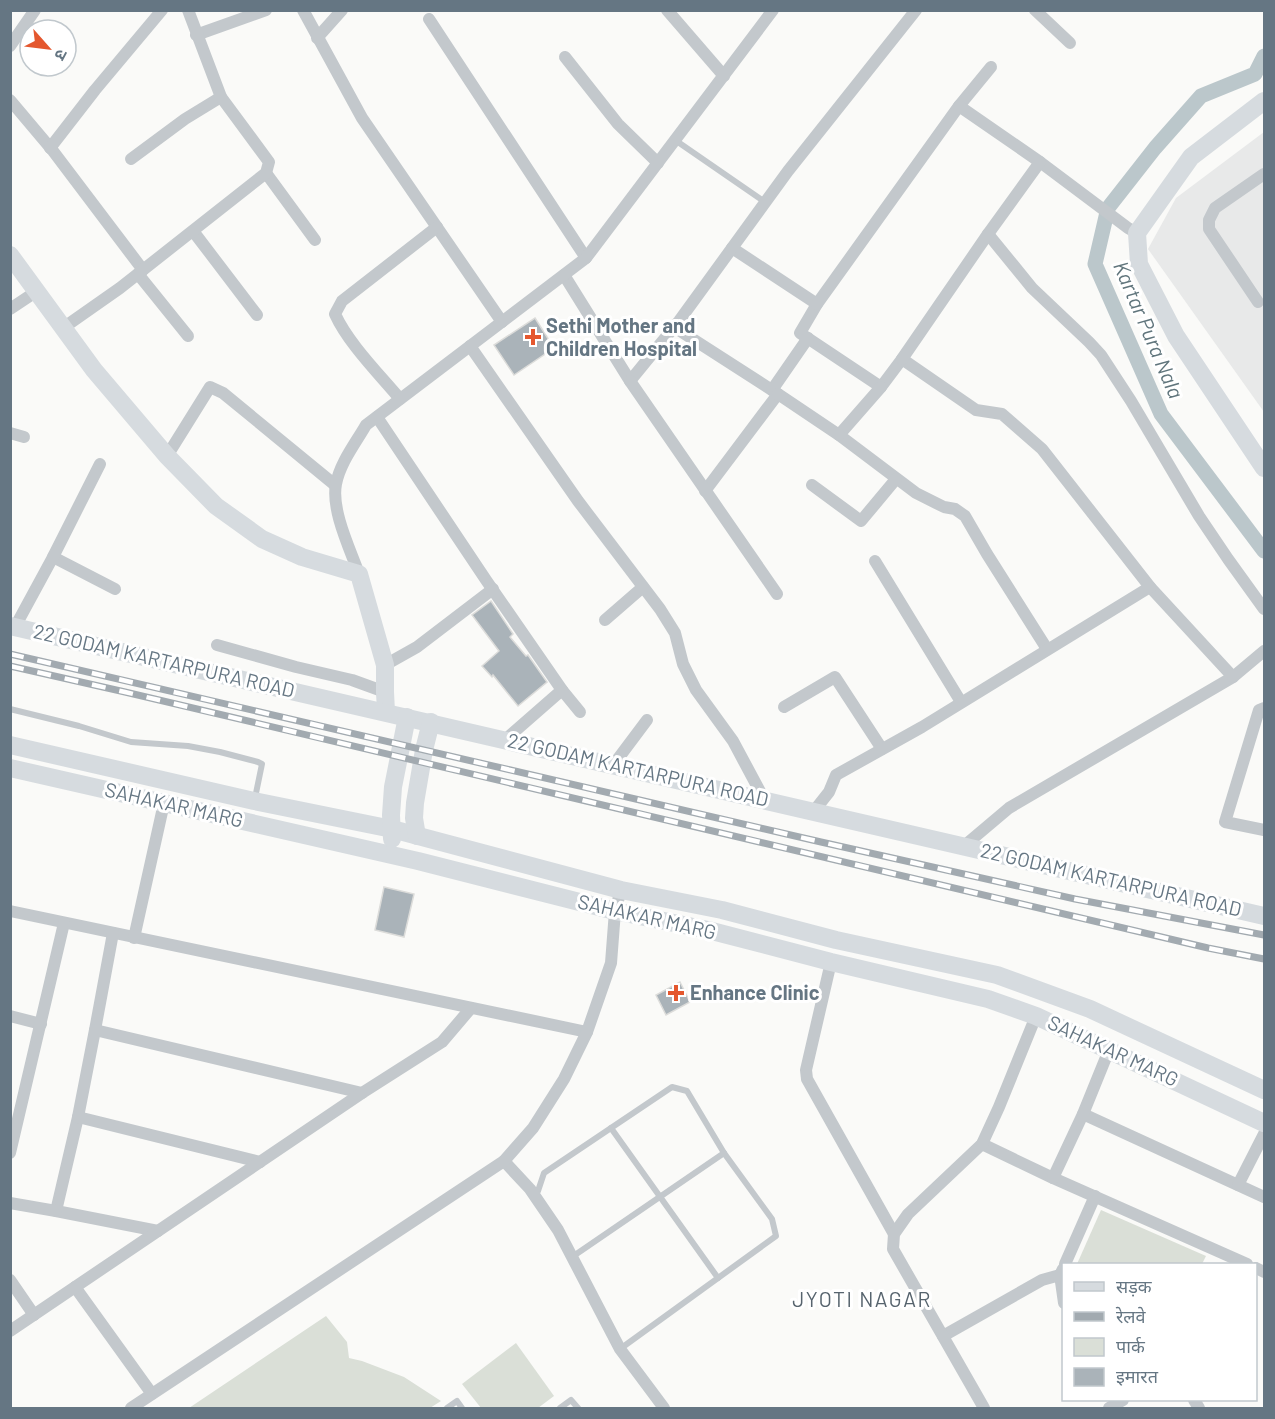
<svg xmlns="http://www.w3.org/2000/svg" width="1275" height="1419" font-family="Barlow,'Noto Sans Devanagari',sans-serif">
<rect width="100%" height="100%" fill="#fafaf8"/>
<!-- built -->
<polygon fill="#e8e9e9" points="1264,132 1264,412 1148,249 1176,198"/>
<!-- green -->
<g fill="#dadfd7">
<polygon points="1101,1210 1206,1256 1202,1264 1077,1264"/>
<polygon points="326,1316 347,1342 349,1358 362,1361 404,1377 441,1401 430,1408 189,1408"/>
<polygon points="516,1343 554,1396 538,1408 481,1408 462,1384"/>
</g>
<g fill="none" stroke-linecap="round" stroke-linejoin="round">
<!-- canal -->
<polyline stroke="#bbc7cb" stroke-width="15" points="1264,56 1255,74 1201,96 1155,148 1108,208 1095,264 1161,414 1264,551"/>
</g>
<!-- building -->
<g fill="#aab3b9" stroke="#dcdcda" stroke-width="1.5">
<polygon points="535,318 554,348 514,375 494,345"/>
<polygon points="491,601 513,634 510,637 526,656 528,655 547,682 518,706 493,675 492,677 482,666 499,651 472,615"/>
<polygon points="384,887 414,894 404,937 375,930"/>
<polygon points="680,982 690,1002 666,1015 656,995"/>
</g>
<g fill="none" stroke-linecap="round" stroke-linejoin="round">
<!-- lane -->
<g stroke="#c3c8cc" stroke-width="6">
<polyline points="675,140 765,202"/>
<polyline points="10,709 79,726 131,742 188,746 220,752 258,762 262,764 255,798"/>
<polyline points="611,1128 718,1278"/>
<polyline points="535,1195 538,1191 544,1173 672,1087 687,1091 724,1153 772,1219 776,1236 620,1349"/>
<polyline points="572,1257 724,1153"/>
<polyline points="447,1408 457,1401 462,1408"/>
<polyline points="560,1408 571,1400 578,1408"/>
</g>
<!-- street -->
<g stroke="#c3c8cc" stroke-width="12">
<polyline points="303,10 362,118 502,322"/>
<polyline points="667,10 724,76"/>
<polyline points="1035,10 1070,43"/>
<polyline points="429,19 586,258"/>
<polyline points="196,35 266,10"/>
<polyline points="317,38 342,10"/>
<polyline points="10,46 35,10"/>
<polyline points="565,57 618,124 658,163"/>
<polyline points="10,100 53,151 143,270"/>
<polyline points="959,106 991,67"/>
<polyline points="50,148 95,90 162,10"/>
<polyline points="131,159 185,119 221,97"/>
<polyline points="1040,162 1128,228 1137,233"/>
<polyline points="266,173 315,240"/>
<polyline points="193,231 257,315"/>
<polyline points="988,234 1032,288 1089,342 1101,355 1131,401 1199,516 1228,559 1264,609"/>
<polyline points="732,248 817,304 800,333 881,387 902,359 976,410 1002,414 1042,449 1150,587 1233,677 1009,808 964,846"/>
<polyline points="138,274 188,336"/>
<polyline points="564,275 630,381 679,321 788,171 916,10"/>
<polyline points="1258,302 1209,229 1209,220 1215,208 1264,174"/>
<polyline points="817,304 959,106 1040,162 988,234 902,359"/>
<polyline points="10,309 37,291"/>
<polyline points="674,327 778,394 705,491"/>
<polyline points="63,328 120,288 266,173 269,162 221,97 188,10"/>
<polyline points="470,346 578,501 660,609 675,633 683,664 696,690 733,741 764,799"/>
<polyline points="630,381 777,594"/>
<polyline points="881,387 839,435 916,493 944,507 955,509 965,516 987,554 1047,649"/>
<polyline points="772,390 808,338"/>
<polyline points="778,394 839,435"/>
<path d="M400,399C379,374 348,343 335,314L342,301L437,227"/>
<polyline points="377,417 486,580 562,690 506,739"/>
<polyline points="10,433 24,437"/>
<polyline points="167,456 210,387 223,393 335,485"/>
<polyline points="812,485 861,521 896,479"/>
<polyline points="53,557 115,589"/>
<polyline points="875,561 961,702"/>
<path d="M359,574C350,549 331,510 336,484C340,463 355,444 366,425L586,258L773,10"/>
<polyline points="605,620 643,587"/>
<polyline points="15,627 53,557 100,464"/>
<polyline points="217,645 296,667 352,680 385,692"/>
<polyline points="385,665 417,647 493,589"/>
<polyline points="1233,677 1264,651"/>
<polyline points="562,690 580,712"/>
<polyline points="784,707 835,677 882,749"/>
<polyline points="1264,708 1259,710 1225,822 1264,830"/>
<polyline points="614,764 647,720"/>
<polyline points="814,811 829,792 836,775 922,727 1150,587"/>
<polyline points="10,911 587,1032"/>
<polyline points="134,938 164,803"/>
<polyline points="831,962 806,1070 807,1079 894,1234"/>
<polyline points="10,1016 41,1024"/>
<polyline points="95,1030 113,933"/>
<polyline points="1083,1114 1264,1197"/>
<polyline points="78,1117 56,1211 158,1231"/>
<polyline points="982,1144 1053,1178 1247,1264"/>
<polyline points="10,1153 64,923"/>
<polyline points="504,1161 530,1189 558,1230 620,1349 664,1408"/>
<polyline points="260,1162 78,1117 95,1030 362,1093"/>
<polyline points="1053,1178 1083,1114 1109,1050"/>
<polyline points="1238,1185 1264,1134"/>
<polyline points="10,1203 56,1211"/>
<polyline points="1065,1264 1095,1196"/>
<polyline points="1256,1268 1264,1272"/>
<polyline points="1063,1269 1060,1275 1064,1303"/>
<polyline points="10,1280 34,1315"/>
<polyline points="75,1287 152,1394"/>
<polyline points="10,1331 362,1093 442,1042 471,1008"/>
<polyline points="943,1336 1042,1280 1060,1275"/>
<polyline points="1194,1400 1199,1408"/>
<polyline points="131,1408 504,1161 533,1128 564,1079 587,1032 611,963 615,911 621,890"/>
<polyline points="984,1408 893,1249 894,1234 908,1214 982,1144 999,1107 1036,1016"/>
<polyline points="1109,1408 1123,1400"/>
</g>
<!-- secondary -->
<g stroke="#d6dbdf" stroke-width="18">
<polyline points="1264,101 1191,157 1137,233 1139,264 1176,336 1264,468"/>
<polyline points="10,255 94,370 167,456 216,506 262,539 302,557 359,574 385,665 385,692 386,712"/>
<polyline points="10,626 1264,916"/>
<polyline points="10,745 254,801 392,829 621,890 722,910 836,940 997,975 1090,1009 1264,1090"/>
<polyline points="10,768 418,861 615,911 708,930 831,962 988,999 1036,1016 1264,1123"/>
<polyline points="417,836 414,818 415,803 424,750 431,722"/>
<polyline points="392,839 391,815 393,787 407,717"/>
</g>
<defs>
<g id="rail">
<polyline points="10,654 821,842 1075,899 1264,935"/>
<polyline points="10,666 125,692 1208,948 1264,959"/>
</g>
</defs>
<!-- rail casing -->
<use href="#rail" stroke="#a2aab0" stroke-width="7"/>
<!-- rail -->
<use href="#rail" stroke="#fff" stroke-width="4.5" stroke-dasharray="14" stroke-linecap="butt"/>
</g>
<!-- markers -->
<g fill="#e4572e" stroke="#fff" stroke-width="2">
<path d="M530 328h6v6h6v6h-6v6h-6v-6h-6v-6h6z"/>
<path d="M673 984h6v6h6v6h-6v6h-6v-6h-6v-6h6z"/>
</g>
<g text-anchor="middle" stroke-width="6" stroke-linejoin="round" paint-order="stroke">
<!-- poi labels -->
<g font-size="20" font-weight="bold" fill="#657683" stroke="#fff" text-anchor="start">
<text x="546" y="333">Sethi Mother and<tspan x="546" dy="23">Children Hospital</tspan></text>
<text x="690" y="1000">Enhance Clinic</text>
</g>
<!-- street labels -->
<g font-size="20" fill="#657683" stroke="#fff">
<text transform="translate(164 661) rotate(13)" y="7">22 GODAM KARTARPURA ROAD</text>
<text transform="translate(638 770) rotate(13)" y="7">22 GODAM KARTARPURA ROAD</text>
<text transform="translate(174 805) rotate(13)" y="7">SAHAKAR MARG</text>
<text transform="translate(1111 880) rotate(13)" y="7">22 GODAM KARTARPURA ROAD</text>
<text transform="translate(647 917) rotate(13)" y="7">SAHAKAR MARG</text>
<text transform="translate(1113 1051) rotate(25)" y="7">SAHAKAR MARG</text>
</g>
<!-- water labels -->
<g font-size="21" font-style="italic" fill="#60757c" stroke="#fff">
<text transform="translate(1148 330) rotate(67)" y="7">Kartar Pura Nala</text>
</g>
<!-- neighbourhood labels -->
<g font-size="21" letter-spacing="1.5" fill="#57646e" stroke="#fff">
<text x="862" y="1307">JYOTI NAGAR</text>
</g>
</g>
<!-- border -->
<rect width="1275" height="1419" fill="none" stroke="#657683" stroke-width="24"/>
<!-- legend -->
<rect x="1062" y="1263" width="195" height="138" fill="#ffffff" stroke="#c1c8cd" stroke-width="1.5"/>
<rect x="1074" y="1282" width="30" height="9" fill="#d6dbdf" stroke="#c1c8cd" stroke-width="1.5"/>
<text x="1116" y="1293" font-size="18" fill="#657683">सड़क</text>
<rect x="1074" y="1312" width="30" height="9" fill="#a2aab0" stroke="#c1c8cd" stroke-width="1.5"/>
<text x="1116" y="1323" font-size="18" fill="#657683">रेलवे</text>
<rect x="1074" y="1338" width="30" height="18" fill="#dadfd7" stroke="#c1c8cd" stroke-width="1.5"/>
<text x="1116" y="1353" font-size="18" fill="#657683">पार्क</text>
<rect x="1074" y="1368" width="30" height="18" fill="#aab3b9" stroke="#c1c8cd" stroke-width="1.5"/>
<text x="1116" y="1383" font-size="18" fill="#657683">इमारत</text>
<!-- north arrow -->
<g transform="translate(48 48) rotate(118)"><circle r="28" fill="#ffffff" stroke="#c1c8cd" stroke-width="1.5"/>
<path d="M0-4.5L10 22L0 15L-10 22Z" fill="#e4572e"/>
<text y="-9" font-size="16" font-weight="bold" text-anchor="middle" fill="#657683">उ</text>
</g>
</svg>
